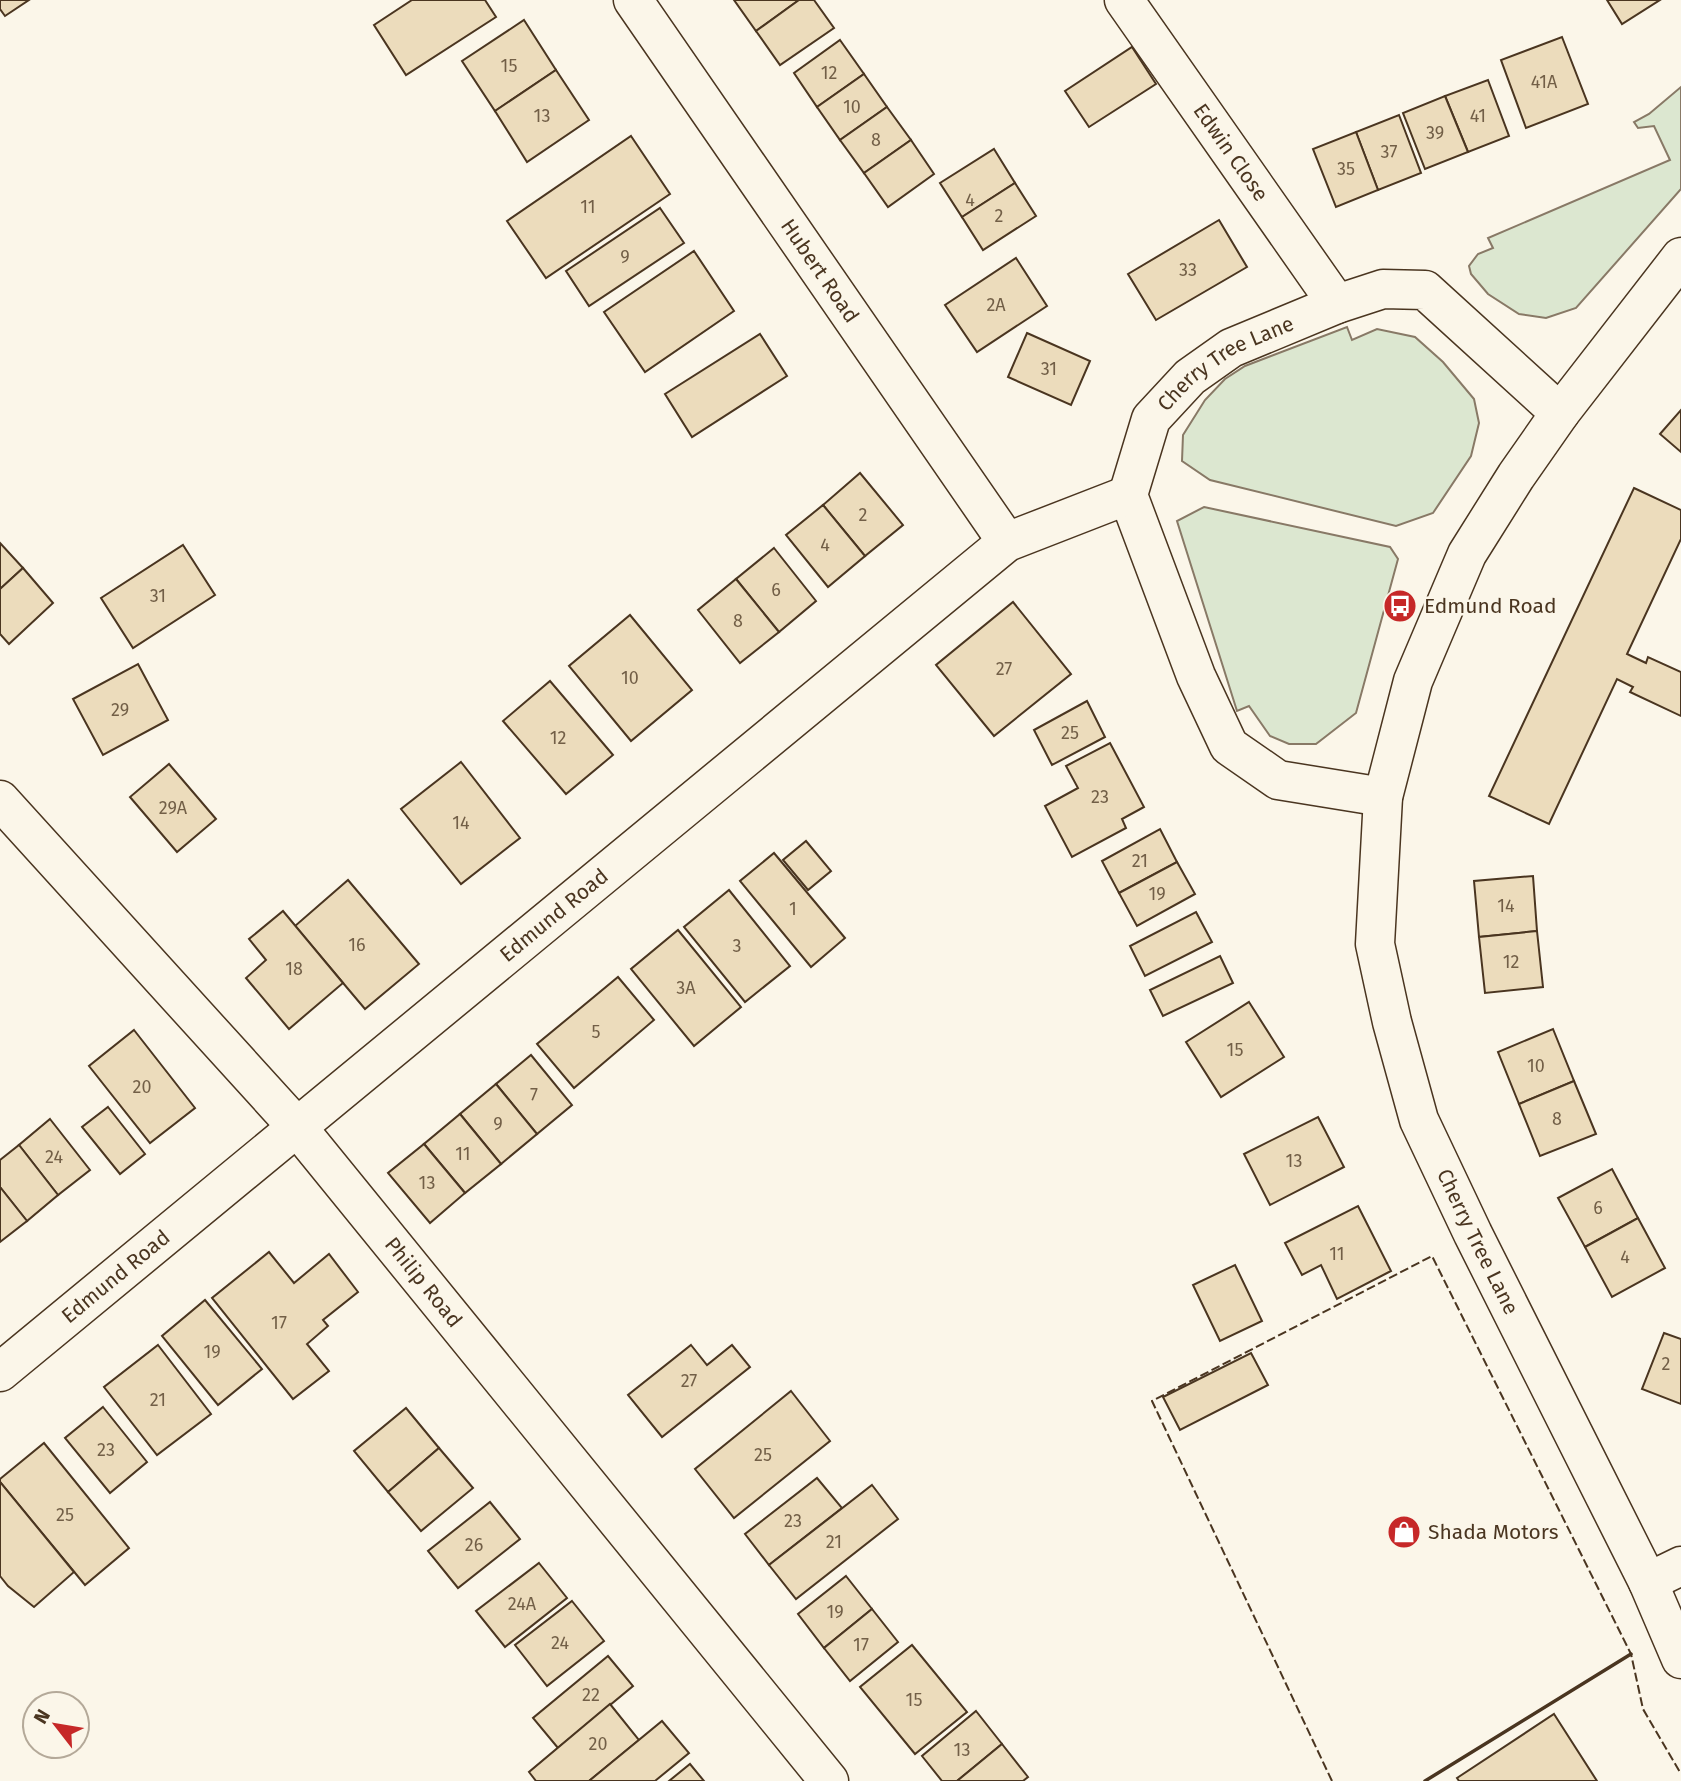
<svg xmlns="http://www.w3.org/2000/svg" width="1681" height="1781" font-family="'Fira Sans',sans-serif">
<rect width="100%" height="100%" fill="#fbf6e9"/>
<!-- green -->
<g fill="#dce7d0" stroke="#887966" stroke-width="2">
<polygon points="1681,87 1681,189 1576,308 1546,318 1519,314 1488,294 1471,274 1469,266 1478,254 1493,248 1488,238 1670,160 1654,126 1638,128 1634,122 1649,114"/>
<polygon points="1347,327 1352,340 1377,329 1415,337 1443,362 1474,399 1479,423 1471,456 1433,513 1396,526 1210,480 1182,461 1183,435 1205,400 1225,379 1245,366"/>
<polygon points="1204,507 1390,547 1398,559 1356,713 1316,744 1289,744 1270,736 1249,706 1237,711 1177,521"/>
</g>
<!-- building -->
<g fill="#ecdcbc" stroke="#4a3520" stroke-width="2">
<polygon points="0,0 29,0 5,16 0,9"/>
<polygon points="412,0 485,0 496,17 406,75 374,25"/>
<polygon points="734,0 799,0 756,31"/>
<polygon points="799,0 814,0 834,28 780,65 756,31"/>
<polygon points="1607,0 1660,0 1622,24"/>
<polygon points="524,20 556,70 495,111 462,61"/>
<polygon points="1562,37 1588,104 1526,128 1501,60"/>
<polygon points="840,40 864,74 817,107 794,73"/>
<polygon points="1132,47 1156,84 1089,127 1065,91"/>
<polygon points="556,70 589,120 527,162 495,111"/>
<polygon points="864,74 887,107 840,140 817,107"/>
<polygon points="1488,80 1509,136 1468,152 1445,96"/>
<polygon points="1445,96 1468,152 1425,169 1403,113"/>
<polygon points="887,107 911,140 864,173 840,140"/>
<polygon points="1399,115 1421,173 1378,190 1356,132"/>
<polygon points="1356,132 1378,190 1336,207 1313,149"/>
<polygon points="631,136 670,194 546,278 507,221"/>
<polygon points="911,140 934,174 888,207 864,173"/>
<polygon points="994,149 1015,183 962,217 940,183"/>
<polygon points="1015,183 1036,216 983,250 962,217"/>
<polygon points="660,208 684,243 589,306 566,271"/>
<polygon points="1219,220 1247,267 1156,320 1128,274"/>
<polygon points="694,251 734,311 645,372 604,312"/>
<polygon points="1016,258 1047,306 977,352 945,305"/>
<polygon points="1027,333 1090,361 1071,405 1008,377"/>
<polygon points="760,334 787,376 692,437 665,394"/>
<polygon points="1681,410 1681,452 1660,434"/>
<polygon points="860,473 903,525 865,556 823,505"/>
<polygon points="1634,488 1681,510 1681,539 1627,654 1646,663 1648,657 1681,672 1681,716 1630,692 1633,687 1617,679 1549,824 1489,796"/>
<polygon points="823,505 865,556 828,587 786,535"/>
<polygon points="0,543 23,568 0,589"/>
<polygon points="183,545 215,595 133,648 101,598"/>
<polygon points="774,548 816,601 779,632 736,579"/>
<polygon points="23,568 53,603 9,644 0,634 0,589"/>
<polygon points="736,579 779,632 740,663 698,610"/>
<polygon points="1013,602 1071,674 994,736 936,665"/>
<polygon points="630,615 692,690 631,741 569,666"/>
<polygon points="138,664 168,720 103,755 73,699"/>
<polygon points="550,681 613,755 566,794 503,721"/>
<polygon points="1087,701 1105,737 1052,765 1034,730"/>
<polygon points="1110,743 1144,807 1122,819 1126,828 1072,857 1045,806 1078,788 1066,766"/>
<polygon points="461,762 520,838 461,884 401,809"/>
<polygon points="169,764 216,819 177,852 130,797"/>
<polygon points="1160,829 1177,862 1119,893 1102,861"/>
<polygon points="806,841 831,871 808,890 783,860"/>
<polygon points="774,853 845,938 811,967 740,881"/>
<polygon points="1177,862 1195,894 1137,926 1119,893"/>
<polygon points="1533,876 1537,931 1479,937 1474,881"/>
<polygon points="348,880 419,964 365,1009 295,926"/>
<polygon points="729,890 790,966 745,1002 684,927"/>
<polygon points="283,911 343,983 289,1029 246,978 266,960 249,939"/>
<polygon points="1196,912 1212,942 1145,976 1130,946"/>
<polygon points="678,930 741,1007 694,1046 631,969"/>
<polygon points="1537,931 1543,987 1485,993 1479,937"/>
<polygon points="1220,956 1233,983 1163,1016 1150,990"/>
<polygon points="618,977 654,1020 574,1088 537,1044"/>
<polygon points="1249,1002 1284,1057 1221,1097 1186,1042"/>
<polygon points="1553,1029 1574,1081 1519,1104 1498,1052"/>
<polygon points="134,1030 195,1108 150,1143 89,1066"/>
<polygon points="531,1055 572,1105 537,1134 496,1084"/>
<polygon points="1574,1081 1596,1134 1540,1156 1519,1104"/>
<polygon points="496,1084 537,1134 501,1164 460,1114"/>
<polygon points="108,1107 145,1154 120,1174 82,1127"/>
<polygon points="460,1114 501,1164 465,1193 424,1144"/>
<polygon points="1318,1117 1344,1167 1270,1205 1244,1154"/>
<polygon points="50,1119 90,1170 58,1195 19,1145"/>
<polygon points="424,1144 465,1193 430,1223 388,1173"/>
<polygon points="19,1145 58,1195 27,1221 0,1187 0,1160"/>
<polygon points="1612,1169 1638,1218 1585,1247 1558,1198"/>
<polygon points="0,1187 27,1221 0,1242"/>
<polygon points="1358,1206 1391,1271 1337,1299 1321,1265 1302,1275 1285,1243"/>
<polygon points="1638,1218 1665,1268 1612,1297 1585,1247"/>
<polygon points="269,1252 294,1283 329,1254 358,1292 323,1320 328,1326 307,1344 329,1371 293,1399 212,1298"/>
<polygon points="1235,1265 1262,1321 1220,1341 1193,1285"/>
<polygon points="205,1300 262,1369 218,1405 162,1336"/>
<polygon points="1664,1333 1681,1339 1681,1404 1642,1389"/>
<polygon points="158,1345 211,1414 157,1455 104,1387"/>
<polygon points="691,1345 707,1365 732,1345 750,1367 662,1437 628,1395"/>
<polygon points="1251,1353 1268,1385 1180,1430 1163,1397"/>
<polygon points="791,1391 830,1441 734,1518 695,1469"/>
<polygon points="103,1407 147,1462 110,1493 65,1438"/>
<polygon points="406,1408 439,1448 388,1492 354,1451"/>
<polygon points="44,1443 129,1548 85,1585 0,1482 0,1479"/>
<polygon points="439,1448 473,1488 421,1531 388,1492"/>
<polygon points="817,1478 842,1508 769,1565 745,1534"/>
<polygon points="0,1482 74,1572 34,1607 8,1586 0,1576"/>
<polygon points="872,1485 898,1519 796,1599 769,1565"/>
<polygon points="490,1502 520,1539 458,1588 428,1551"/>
<polygon points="539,1563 567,1598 505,1647 476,1611"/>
<polygon points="846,1576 872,1609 824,1648 798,1614"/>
<polygon points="572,1601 604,1641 547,1686 515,1645"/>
<polygon points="872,1609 898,1642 850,1681 824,1648"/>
<polygon points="912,1645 967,1712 915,1754 860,1687"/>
<polygon points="608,1656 633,1686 558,1748 533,1718"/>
<polygon points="610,1704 639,1740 589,1781 536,1781 529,1772"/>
<polygon points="976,1711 1002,1744 957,1781 942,1781 922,1756"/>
<polygon points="1554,1714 1597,1781 1459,1781 1457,1778"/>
<polygon points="662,1721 689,1753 655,1781 589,1781"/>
<polygon points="1002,1744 1028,1777 1023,1781 957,1781"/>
<polygon points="690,1764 704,1781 669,1781"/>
</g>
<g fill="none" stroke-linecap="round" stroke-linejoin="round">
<defs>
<g id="minor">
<path id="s1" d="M633,0L1007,542"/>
<path id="s2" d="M1124,0L1337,304"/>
<path id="s3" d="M1681,257L1560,413L1516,476L1467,554L1413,681L1383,797L1375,944L1392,1022L1419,1120L1473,1234L1648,1582L1681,1659"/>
<path id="s4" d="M1383,797L1278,780L1229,746L1196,676L1128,495L1151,419L1190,377L1231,348L1337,304L1383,289L1425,290L1560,413"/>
<path id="s5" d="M0,800L297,1127L829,1781"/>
<path id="s6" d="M0,1372L1007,542L1128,495"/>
<polyline points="1648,1582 1681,1566"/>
</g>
</defs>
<!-- minor casing -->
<use href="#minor" stroke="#4a3520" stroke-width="41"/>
<!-- minor -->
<use href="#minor" stroke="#fbf6e9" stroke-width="38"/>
<!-- fence -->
<polyline stroke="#4a3520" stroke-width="2" stroke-dasharray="9 3.5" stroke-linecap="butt" points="1332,1781 1152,1401 1432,1256 1631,1654 1643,1709 1681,1774"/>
<!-- wall -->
<polyline stroke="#4a3520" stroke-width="3.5" points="1425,1781 1631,1654"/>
</g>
<!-- icons -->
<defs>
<symbol id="bus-disc" viewBox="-11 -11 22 22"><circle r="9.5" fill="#c62828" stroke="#fbf6e9"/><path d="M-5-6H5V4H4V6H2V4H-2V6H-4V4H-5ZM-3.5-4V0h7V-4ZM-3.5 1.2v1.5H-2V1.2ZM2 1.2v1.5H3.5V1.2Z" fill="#fff"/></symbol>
<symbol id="shop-disc" viewBox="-11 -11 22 22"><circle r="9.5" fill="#c62828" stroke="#fbf6e9"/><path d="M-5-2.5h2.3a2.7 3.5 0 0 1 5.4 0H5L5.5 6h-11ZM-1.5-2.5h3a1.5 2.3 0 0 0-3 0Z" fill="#fff"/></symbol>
</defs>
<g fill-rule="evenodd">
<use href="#bus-disc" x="1381" y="587" width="38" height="38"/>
<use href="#shop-disc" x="1385" y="1513" width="38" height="38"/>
</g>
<g text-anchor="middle" stroke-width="5" stroke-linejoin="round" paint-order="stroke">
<!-- number labels -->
<g font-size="18" fill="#725f47">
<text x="509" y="72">15</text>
<text x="829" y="79">12</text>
<text x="1544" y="88">41A</text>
<text x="852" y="113">10</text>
<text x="542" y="122">13</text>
<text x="1478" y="122">41</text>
<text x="1435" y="139">39</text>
<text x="876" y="146">8</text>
<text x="1389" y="158">37</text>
<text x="1346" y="175">35</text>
<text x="970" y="206">4</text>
<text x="588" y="213">11</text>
<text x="999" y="222">2</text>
<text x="625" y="263">9</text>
<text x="1188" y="276">33</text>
<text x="996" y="311">2A</text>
<text x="1049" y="375">31</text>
<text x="863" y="521">2</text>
<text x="825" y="551">4</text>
<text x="776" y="596">6</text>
<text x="158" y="602">31</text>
<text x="738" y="627">8</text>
<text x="1004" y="675">27</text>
<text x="630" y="684">10</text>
<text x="120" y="716">29</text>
<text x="1070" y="739">25</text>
<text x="558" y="744">12</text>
<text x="1100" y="803">23</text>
<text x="173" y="814">29A</text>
<text x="461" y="829">14</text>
<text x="1140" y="867">21</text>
<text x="1157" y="900">19</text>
<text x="1506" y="912">14</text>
<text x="793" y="915">1</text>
<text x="357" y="951">16</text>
<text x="737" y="952">3</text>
<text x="1511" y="968">12</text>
<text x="294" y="975">18</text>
<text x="686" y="994">3A</text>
<text x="596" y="1038">5</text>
<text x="1235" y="1056">15</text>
<text x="1536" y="1072">10</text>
<text x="142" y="1093">20</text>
<text x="534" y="1101">7</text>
<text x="1557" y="1125">8</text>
<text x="498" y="1130">9</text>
<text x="463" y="1160">11</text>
<text x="54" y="1163">24</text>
<text x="1294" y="1167">13</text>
<text x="427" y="1189">13</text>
<text x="1598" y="1214">6</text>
<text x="1337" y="1260">11</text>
<text x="1625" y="1263">4</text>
<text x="279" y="1329">17</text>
<text x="212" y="1358">19</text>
<text x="1666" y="1370">2</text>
<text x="689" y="1387">27</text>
<text x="158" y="1406">21</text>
<text x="106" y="1456">23</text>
<text x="763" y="1461">25</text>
<text x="65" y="1521">25</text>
<text x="793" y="1527">23</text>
<text x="834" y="1548">21</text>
<text x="474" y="1551">26</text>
<text x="522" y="1610">24A</text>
<text x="835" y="1618">19</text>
<text x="560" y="1649">24</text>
<text x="861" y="1651">17</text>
<text x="591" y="1701">22</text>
<text x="914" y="1706">15</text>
<text x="598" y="1750">20</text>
<text x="962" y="1756">13</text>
</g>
<!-- street labels -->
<g font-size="21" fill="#4a3520" stroke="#fbf6e9">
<text dy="7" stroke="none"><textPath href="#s2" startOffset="186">Edwin Close</textPath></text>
<text dy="7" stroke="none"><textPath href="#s1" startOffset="329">Hubert Road</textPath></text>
<text dy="7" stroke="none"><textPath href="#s4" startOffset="611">Cherry Tree Lane</textPath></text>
<text dy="7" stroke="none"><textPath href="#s6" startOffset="718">Edmund Road</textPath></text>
<text dy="7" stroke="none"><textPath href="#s3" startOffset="1088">Cherry Tree Lane</textPath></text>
<text dy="7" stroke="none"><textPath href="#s6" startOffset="150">Edmund Road</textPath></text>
<text dy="7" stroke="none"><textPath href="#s5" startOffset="642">Philip Road</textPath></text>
</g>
<!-- poi labels -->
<g font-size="21" fill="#4a3520" stroke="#fbf6e9" text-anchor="start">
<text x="1424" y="613">Edmund Road</text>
<text x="1428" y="1539">Shada Motors</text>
</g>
</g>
<!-- north arrow -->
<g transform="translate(56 1725) rotate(301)"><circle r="33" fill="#fbf6e9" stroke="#b4a999" stroke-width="2"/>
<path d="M0-5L12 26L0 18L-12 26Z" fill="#c62828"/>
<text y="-10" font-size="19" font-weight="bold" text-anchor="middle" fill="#4a3520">N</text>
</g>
</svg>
